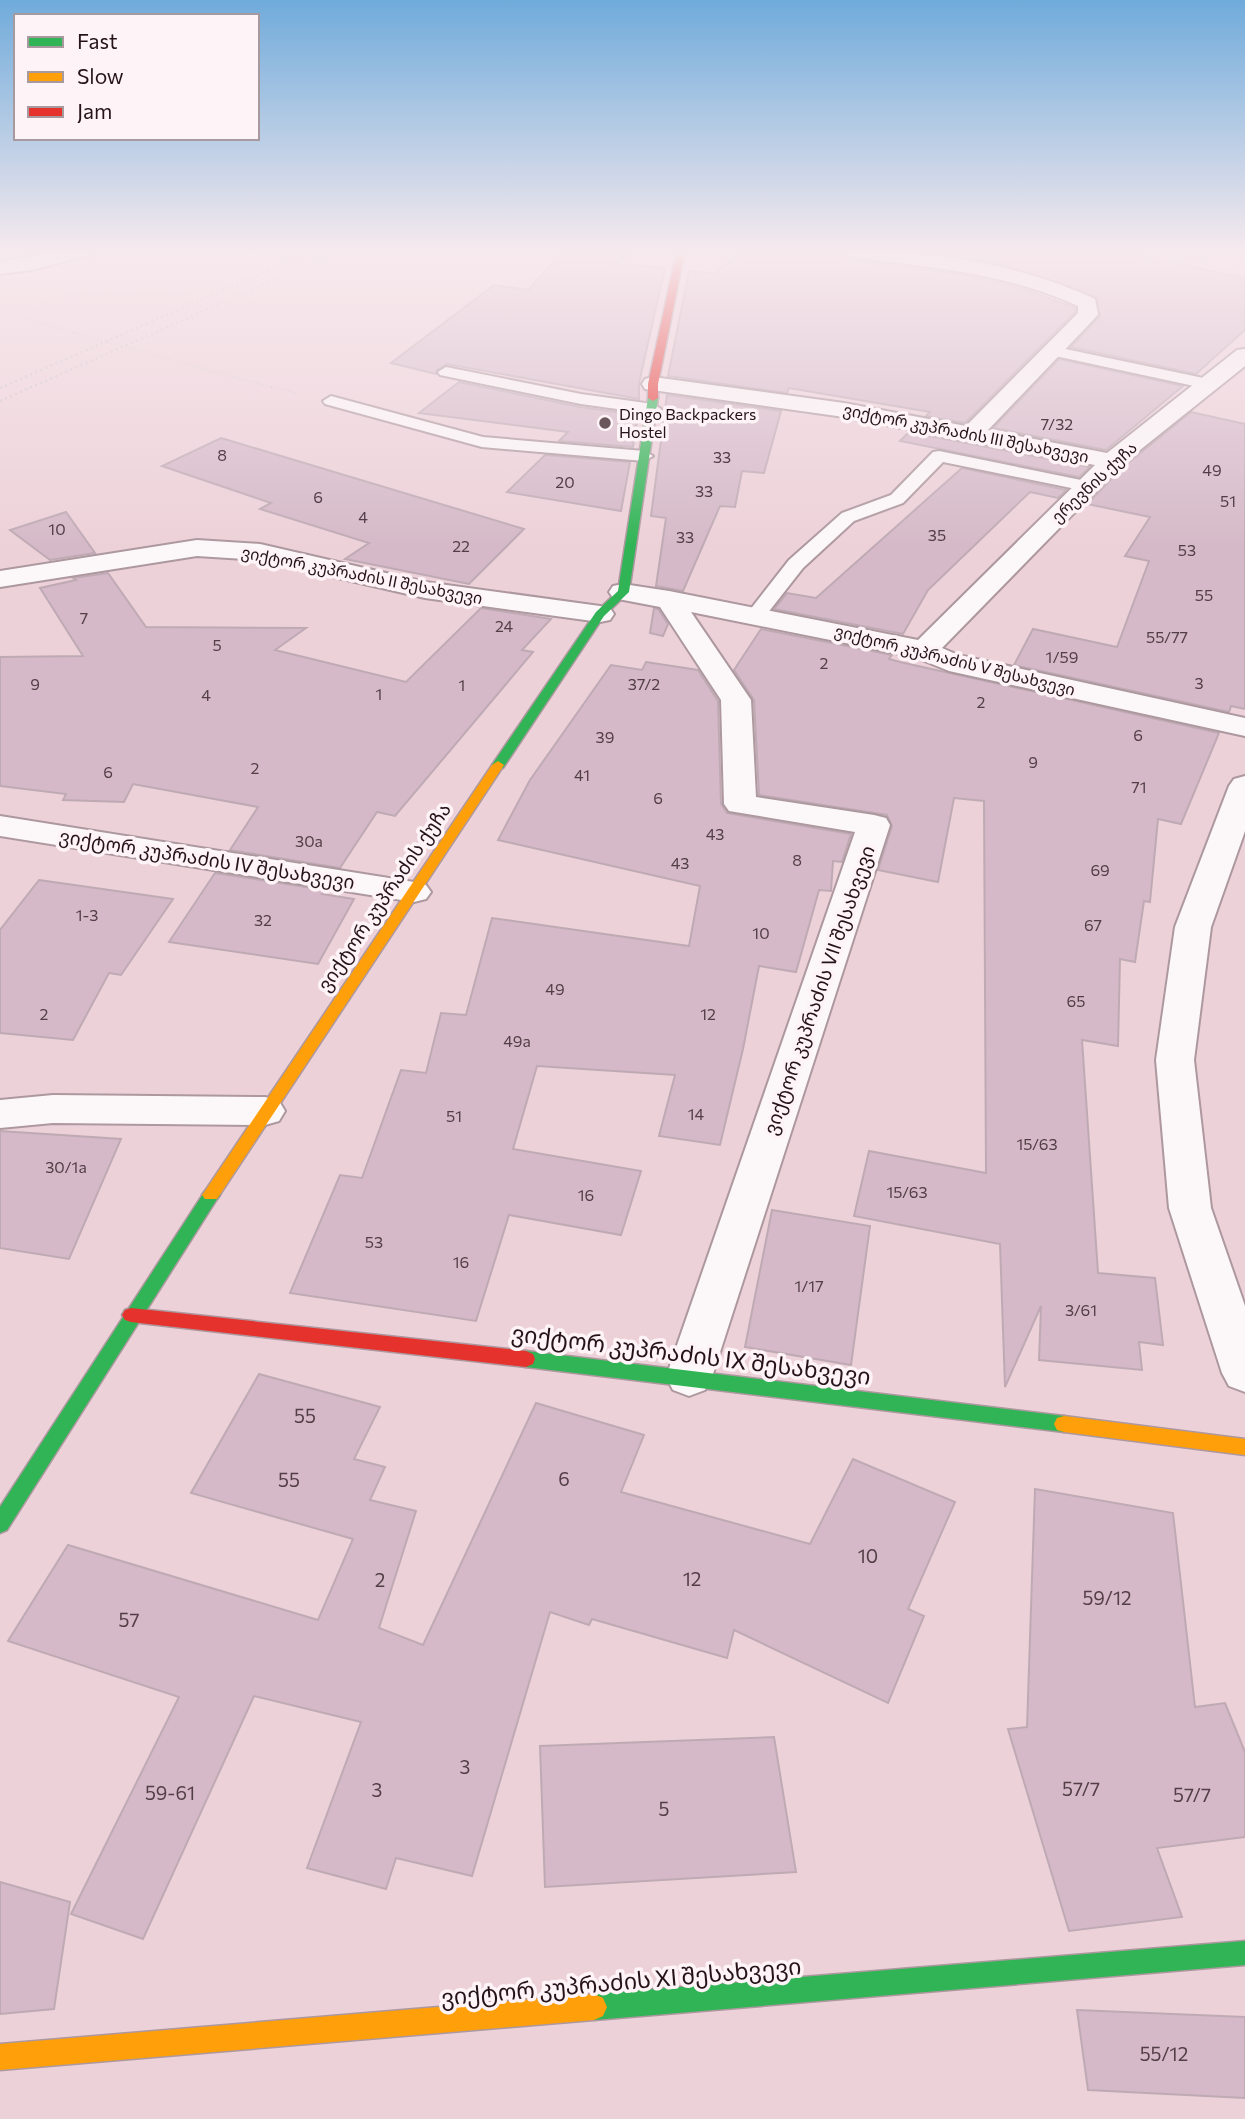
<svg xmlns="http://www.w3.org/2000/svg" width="1245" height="2119" font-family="Commissioner,'Noto Sans Georgian',sans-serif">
<rect width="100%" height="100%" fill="#edd1d9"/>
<!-- building -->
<g fill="#d5b9c8" stroke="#bfaab4" stroke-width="2">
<polygon points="565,250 629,250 617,264 665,268 639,383 639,399 447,364 437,370 436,374 391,363 494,285 528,290"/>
<polygon points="745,250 835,250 847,259 964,275 1021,288 1075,308 1075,312 965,423 926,416 930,412 789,388 787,393 668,376 689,271 714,273"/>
<polygon points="906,250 1113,250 1245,278 1245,330 1196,374 1071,347 1100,316 1096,297 1002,265"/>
<polygon points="1059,359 1183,386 1106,450 993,428"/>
<polygon points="459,382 580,407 638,415 633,447 559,441 568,432 419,413"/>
<polygon points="667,395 781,411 764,473 742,471 735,507 720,506 683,591 656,586 666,518 651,516"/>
<polygon points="1191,412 1245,424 1245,709 1231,706 1229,712 1014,665 1033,629 1117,647 1149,561 1125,556 1150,517 1087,504 1122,468"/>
<polygon points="909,432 1090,467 1079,477 900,441"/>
<polygon points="221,438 524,529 469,584 345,559 369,543 260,509 271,503 162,466"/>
<polygon points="545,455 630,462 621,511 507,492"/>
<polygon points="962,468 1066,490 1058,498 1030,492 928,590 903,634 774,609 787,593 816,598"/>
<polygon points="66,512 95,553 50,560 10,530"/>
<polygon points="108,573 146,627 306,628 275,650 406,682 481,608 551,619 522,650 533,652 395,816 377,812 340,868 230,850 258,807 133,784 124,802 63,800 66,794 0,786 0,657 83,656 40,588 76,580 73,578"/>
<polygon points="654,608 658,609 668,624 663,636 650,633"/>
<polygon points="761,629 892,655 889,659 900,662 1219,733 1181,824 1158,819 1150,902 1144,901 1135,962 1120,959 1118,1046 1082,1040 1098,1273 1155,1278 1163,1345 1139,1342 1142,1370 1039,1360 1041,1306 1005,1387 1000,1244 854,1216 869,1151 986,1173 984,801 954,798 938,882 878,870 892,826 887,815 759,795 754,700 734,670"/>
<polygon points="646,662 698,670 718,701 721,804 727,813 851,834 842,862 833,861 831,891 819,890 796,972 759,966 743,1049 720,1145 659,1136 675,1075 537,1066 513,1149 641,1171 621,1235 509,1215 476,1321 290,1293 340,1175 362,1178 401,1070 426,1073 441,1013 466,1015 492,918 689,946 700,886 498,840 530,780 611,665 642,670"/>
<polygon points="215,873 325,890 322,894 354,899 318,964 169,942"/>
<polygon points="39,880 173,899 121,975 109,973 73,1040 0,1033 0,930"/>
<polygon points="0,1131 121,1139 69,1259 0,1248"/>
<polygon points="772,1210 870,1226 851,1365 745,1347"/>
<polygon points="259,1374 380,1407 354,1459 385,1467 370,1500 416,1511 379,1628 423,1645 536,1403 644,1435 621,1492 810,1544 853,1459 955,1502 908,1609 924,1616 888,1703 734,1630 727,1658 592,1619 589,1625 550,1612 472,1876 396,1858 386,1889 307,1868 361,1722 254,1696 143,1939 71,1914 179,1697 8,1641 68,1545 318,1620 353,1539 191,1493"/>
<polygon points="1035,1489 1173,1513 1195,1707 1225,1703 1245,1752 1245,1837 1157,1848 1182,1917 1069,1931 1008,1729 1027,1727"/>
<polygon points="774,1737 796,1872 545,1887 540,1746"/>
<polygon points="0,1882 70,1902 54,2009 0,2014"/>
<polygon points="1077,2010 1245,2017 1245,2098 1088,2090"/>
</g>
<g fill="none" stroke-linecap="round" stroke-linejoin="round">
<defs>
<g id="lane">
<polygon points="1051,346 1208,379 1216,384 1208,389 1046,354 1043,351"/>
<polygon points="446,367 581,394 653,404 661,409 653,414 581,404 440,375 438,372"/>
<polygon points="331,396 483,437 644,451 653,456 644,461 482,447 325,404 323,401"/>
<polygon points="939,451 1086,481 1095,486 1086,491 943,462 903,503 854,521 803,568 763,619 749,619 746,615 789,560 842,513 891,495 933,452"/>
</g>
<g id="street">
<polygon points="63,250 94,250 92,254 32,270 0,274 0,262"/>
<path d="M838,250C925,250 1015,262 1095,299L1098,314L1095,318L988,430L1107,453L1237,350L1245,349V366L1120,466L942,648L958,655L1245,718V736L949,671L915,657L691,612L751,700L756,797L874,815L886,818L890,825L712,1377L705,1390L689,1396L673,1390L666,1377L855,832L729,811L724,804L721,700L660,607L613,598L609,592L613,586L623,584L669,591L918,640L1095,465L844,417L645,389L642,384L645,379L653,377L844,403L966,426L1078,313V306C1005,272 925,267 847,256Z"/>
<polygon points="197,540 260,544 425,582 600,606 610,608 614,614 610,620 600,622 425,598 260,560 197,556 0,587 0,571"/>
<polygon points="1245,776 1245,831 1211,927 1194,1060 1211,1208 1245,1306 1245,1392 1229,1386 1222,1373 1169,1208 1156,1060 1175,927 1229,786 1234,779"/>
<polygon points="0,816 414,882 426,885 431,892 426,899 414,902 0,836"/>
<polygon points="53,1095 265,1097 279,1101 285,1111 279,1121 265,1125 53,1123 0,1128 0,1100"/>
</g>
<g id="fast">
<polygon points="653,395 658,398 629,592 604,616 503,768 493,768 492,765 596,612 618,591 648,398"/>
<polygon points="211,1189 217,1191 220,1195 217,1199 7,1530 0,1533 0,1507 205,1191"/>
<polygon points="526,1351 1064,1416 1071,1418 1074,1424 1071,1430 1064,1432 526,1367 519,1364 517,1359 519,1354"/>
<polygon points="1245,1941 1245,1965 594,2020 585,2016 581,2007 585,1998 594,1994"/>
</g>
<g id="slow">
<polygon points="498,761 504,765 217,1199 205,1199 202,1195 205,1191 492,765"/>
<polygon points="1064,1416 1245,1439 1245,1455 1064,1432 1057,1430 1054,1424 1057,1418"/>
<polygon points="594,1994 603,1998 607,2007 603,2016 594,2020 0,2070 0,2044"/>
</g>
<g id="jam">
<polygon points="677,250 685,250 658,384 658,398 653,401 648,398 648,384"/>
<polygon points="131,1308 526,1351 533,1354 535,1359 533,1364 526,1367 131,1322 125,1320 122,1315 125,1310"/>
</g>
</defs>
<!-- lane casing -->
<use href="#lane" stroke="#ad989f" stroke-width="4"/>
<!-- street casing -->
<use href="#street" stroke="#ad989f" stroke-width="4"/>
<!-- fast casing -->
<use href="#fast" stroke="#ad989f" stroke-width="3"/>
<!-- slow casing -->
<use href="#slow" stroke="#ad989f" stroke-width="3"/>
<!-- jam casing -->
<use href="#jam" stroke="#ad989f" stroke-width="3"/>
<!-- path -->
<g stroke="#d2cacc" stroke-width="2.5" stroke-dasharray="1 2.5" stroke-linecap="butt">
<polyline points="1160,250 1245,276"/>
<polyline points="67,295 190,294"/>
<polyline points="26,318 47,301"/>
<polyline points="26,318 74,333"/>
<polyline points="271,387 296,393"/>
</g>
<!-- lane -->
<use href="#lane" fill="#fcf8f9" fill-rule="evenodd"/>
<!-- street -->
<use href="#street" fill="#fcf8f9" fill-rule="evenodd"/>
<!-- fast -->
<use href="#fast" fill="#30b455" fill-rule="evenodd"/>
<!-- slow -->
<use href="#slow" fill="#ff9f0a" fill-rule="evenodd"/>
<!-- jam -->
<use href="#jam" fill="#e5322d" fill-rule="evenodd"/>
<!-- rail -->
<g stroke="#cdc5c7" stroke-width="2.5" stroke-dasharray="2 3.5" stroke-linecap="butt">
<polyline points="0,388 315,250"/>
<polyline points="0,401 342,250"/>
</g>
<!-- path-bridge -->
<polyline stroke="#d2cacc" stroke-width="2.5" stroke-dasharray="1 2.5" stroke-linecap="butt" points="74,333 271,387"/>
</g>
<!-- sky -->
<linearGradient id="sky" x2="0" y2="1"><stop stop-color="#70abdb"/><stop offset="0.46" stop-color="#f7eaee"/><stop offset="1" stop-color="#f7eaee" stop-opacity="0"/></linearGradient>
<rect width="1245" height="547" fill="url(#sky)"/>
<!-- markers -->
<circle fill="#6b565c" stroke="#fef3f6" stroke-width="2.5" cx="605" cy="423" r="7"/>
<g text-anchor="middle" stroke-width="7" stroke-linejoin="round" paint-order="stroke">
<!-- far-poi labels -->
<g font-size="16" fill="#251319" stroke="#fef3f6" text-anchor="start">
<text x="619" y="420">Dingo Backpackers<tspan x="619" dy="18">Hostel</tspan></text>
</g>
<!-- number labels -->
<g font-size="16" fill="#533e46">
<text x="1057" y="430">7/32</text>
<text x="222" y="461">8</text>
<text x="722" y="463">33</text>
<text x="1212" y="476">49</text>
<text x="565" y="488">20</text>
<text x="704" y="497">33</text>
<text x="318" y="503">6</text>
<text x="1228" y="507">51</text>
<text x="363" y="523">4</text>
<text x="57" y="535">10</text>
<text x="937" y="541">35</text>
<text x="685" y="543">33</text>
<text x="461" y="552">22</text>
<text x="1187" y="556">53</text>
<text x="1204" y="601">55</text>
<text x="84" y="624">7</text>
<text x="504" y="632">24</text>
<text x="1167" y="643">55/77</text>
<text x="217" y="651">5</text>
<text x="1062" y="663">1/59</text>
<text x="824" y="669">2</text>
<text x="1199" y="689">3</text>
<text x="35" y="690">9</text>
<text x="644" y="690">37/2</text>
<text x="462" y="691">1</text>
<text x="379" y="700">1</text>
<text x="206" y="701">4</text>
<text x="981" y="708">2</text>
<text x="1138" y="741">6</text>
<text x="605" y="743">39</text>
<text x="1033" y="768">9</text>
<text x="255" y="774">2</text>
<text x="108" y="778">6</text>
<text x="582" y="781">41</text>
<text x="1139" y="793">71</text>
<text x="658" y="804">6</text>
<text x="715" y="840">43</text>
<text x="309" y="847">30a</text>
<text x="797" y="866">8</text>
<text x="680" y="869">43</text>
<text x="1100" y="876">69</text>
<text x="87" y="921">1-3</text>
<text x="263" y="926">32</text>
<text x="1093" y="931">67</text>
<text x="761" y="939">10</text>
<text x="555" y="995">49</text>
<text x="1076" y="1007">65</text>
<text x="44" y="1020">2</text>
<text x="708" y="1020">12</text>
<text x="517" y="1047">49a</text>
<text x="696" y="1120">14</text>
<text x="454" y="1122">51</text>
<text x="1037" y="1150">15/63</text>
<text x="66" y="1173">30/1a</text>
<text x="907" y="1198">15/63</text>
<text x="586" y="1201">16</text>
<text x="374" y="1248">53</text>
<text x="461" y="1268">16</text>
<text x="809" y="1292">1/17</text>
<text x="1081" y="1316">3/61</text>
</g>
<!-- far-street labels -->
<g font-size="16" fill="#251319" stroke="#fef3f6">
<text transform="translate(966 433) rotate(11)" y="6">ვიქტორ კუპრაძის III შესახვევი</text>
<text transform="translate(1094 482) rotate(-43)" y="6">ერევნის ქუჩა</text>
<text transform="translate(362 575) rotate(11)" y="6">ვიქტორ კუპრაძის II შესახვევი</text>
<text transform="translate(955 660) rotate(14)" y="6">ვიქტორ კუპრაძის V შესახვევი</text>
</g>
<!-- street labels -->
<g font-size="19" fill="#251319" stroke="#fef3f6">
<text transform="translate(207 859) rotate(9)" y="7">ვიქტორ კუპრაძის IV შესახვევი</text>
<text transform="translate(384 897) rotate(-56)" y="7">ვიქტორ კუპრაძის ქუჩა</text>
<text transform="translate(819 990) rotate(-71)" y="7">ვიქტორ კუპრაძის VII შესახვევი</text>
</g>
<!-- near-number labels -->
<g font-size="19" fill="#533e46">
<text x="305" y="1423">55</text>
<text x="564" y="1486">6</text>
<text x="289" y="1487">55</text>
<text x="868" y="1563">10</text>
<text x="692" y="1586">12</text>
<text x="380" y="1587">2</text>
<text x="1107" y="1605">59/12</text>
<text x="129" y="1627">57</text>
<text x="465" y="1774">3</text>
<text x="1081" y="1796">57/7</text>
<text x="377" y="1797">3</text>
<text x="170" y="1800">59-61</text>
<text x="1192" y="1802">57/7</text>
<text x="664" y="1816">5</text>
<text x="1164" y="2061">55/12</text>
</g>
<!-- near-street labels -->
<g font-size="23" fill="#251319" stroke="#fef3f6">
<text transform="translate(691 1355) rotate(7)" y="8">ვიქტორ კუპრაძის IX შესახვევი</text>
<text transform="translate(621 1982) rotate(-5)" y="8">ვიქტორ კუპრაძის XI შესახვევი</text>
</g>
</g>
<!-- legend -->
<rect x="14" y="14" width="245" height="126" fill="#fef3f6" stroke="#a7999e" stroke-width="2"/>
<rect x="28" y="37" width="35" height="10" fill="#30b455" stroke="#a7999e" stroke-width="2"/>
<text x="77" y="49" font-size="21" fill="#251319">Fast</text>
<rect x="28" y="72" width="35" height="10" fill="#ff9f0a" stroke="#a7999e" stroke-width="2"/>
<text x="77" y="84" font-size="21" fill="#251319">Slow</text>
<rect x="28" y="107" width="35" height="10" fill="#e5322d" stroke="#a7999e" stroke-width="2"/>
<text x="77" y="119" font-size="21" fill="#251319">Jam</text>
</svg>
